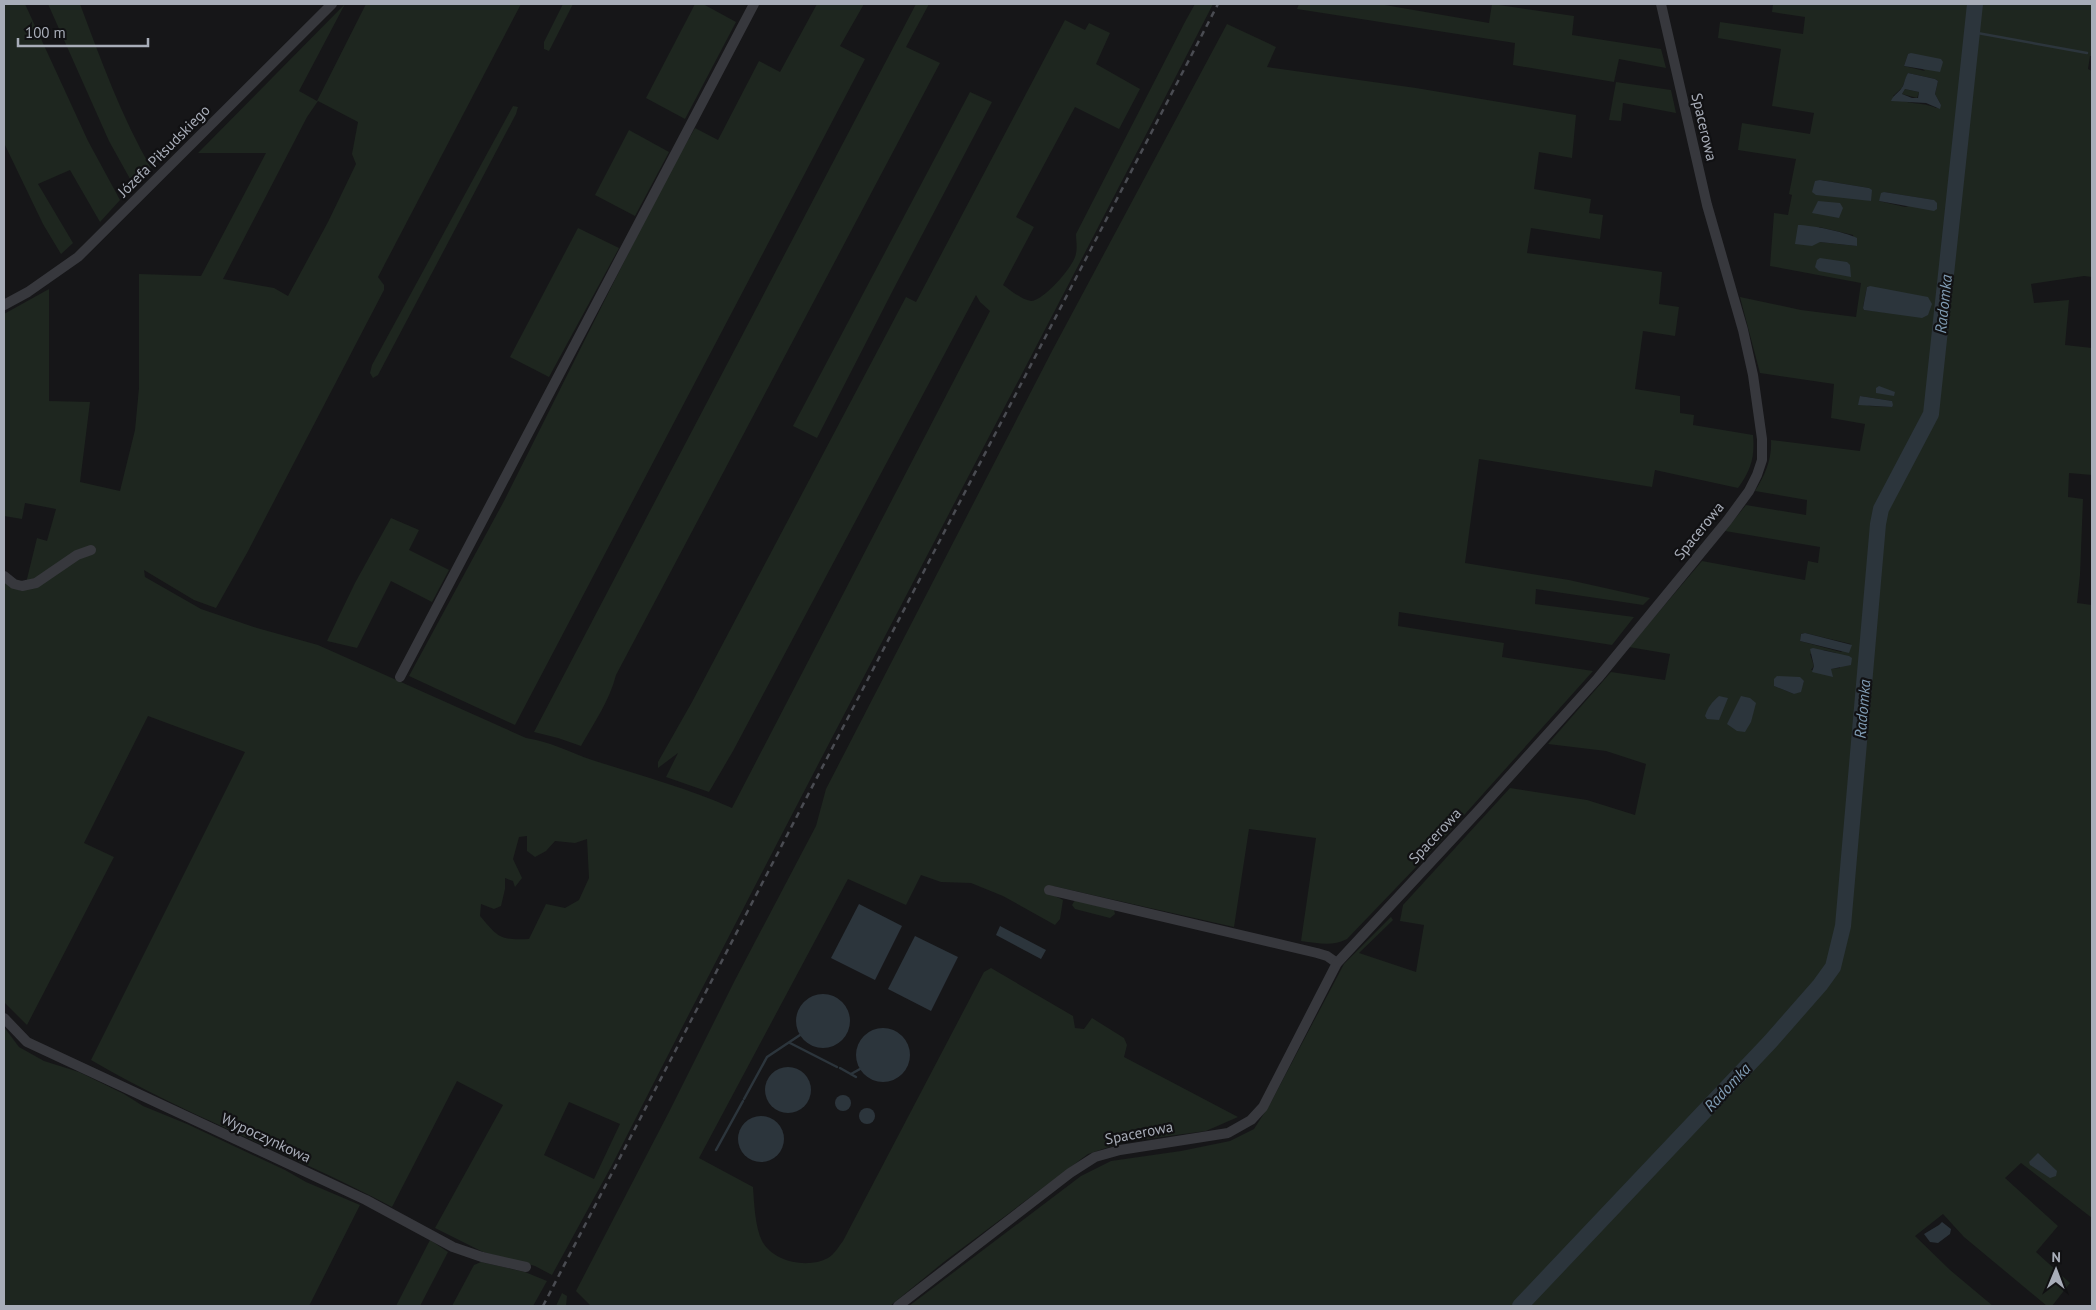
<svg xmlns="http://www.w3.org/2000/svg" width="2096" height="1310" font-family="'PT Sans',sans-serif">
<rect width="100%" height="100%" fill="#161618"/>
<!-- green -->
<g fill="#1e261f" fill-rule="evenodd">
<polygon points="4,4 25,4 88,141 120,200 100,222 70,170 38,184 73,243 61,254 43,224 4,143"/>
<path d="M48,4H80C101,60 121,116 151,168L134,186L109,141Z"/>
<path d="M345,4L299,91L317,101L366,4H521L378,277L384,285V290L247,553L216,608L194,600L144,570L145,577L201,609L257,628L318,645L526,738C551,742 569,752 592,760C639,775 687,788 732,808L990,311L980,302L976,295L733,751L709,792L666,777L678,753L658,768V762L692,702L906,297L916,302L1065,20L1085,30L1089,23L1110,33L1096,64L1140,89L1119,129L1075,107L1016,217L1034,227L1003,285C1010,290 1022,300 1031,301C1043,301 1071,269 1075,257C1078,249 1076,241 1076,234L1186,20L1195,4H1213C1015,392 809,776 612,1165L552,1275L535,1266L483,1252L435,1228L503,1105L457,1081L392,1207C293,1154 188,1117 91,1060L245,752L148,716L84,843L114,857L27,1025L4,1002V581L21,591L26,583L37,538L47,541L56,509L25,503L22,519L4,516L5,433H4V314L49,289V401L90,402L80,482L120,491L135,430L139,388V274L201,276L266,153H198ZM318,101L358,122L352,154L356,164L328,222L288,296L274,288L223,279L307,117ZM527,836V851L535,857L546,851L555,841L575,843L587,839L589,878L579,900L565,908L546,904L529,939C499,940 499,938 480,916L481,904L494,909L501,906L505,889V878L513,881L515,887L522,878L513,859L519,837ZM569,1102L620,1124L594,1179L544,1155Z"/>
<polygon points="563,4 573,4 549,51 544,49 544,42"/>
<polygon points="695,4 703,4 736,22 685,119 646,98"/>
<polygon points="817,4 864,4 840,46 865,59 515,725 409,676 504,501 666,178 695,128 718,140 759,61 780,72"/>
<path d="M916,4H929L906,47L940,63L616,675C610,700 593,724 581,746L558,738L534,732Z"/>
<polygon points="1299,4 1379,4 1489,23 1492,4 1574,16 1572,35 1661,49 1666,68 1619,59 1614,82 1513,65 1515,43 1297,9"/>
<path d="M1773,4H2092V56H2090L2088,69L2092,71V277L2084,276L2031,284L2034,303L2069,300L2065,345L2092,348V475L2069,473L2068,497L2083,499L2080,575L2077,603L2092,605V887L2091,888L2092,1218L2021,1163L2005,1178L2058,1226L2036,1252L2070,1283L2052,1306H2047L1964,1237L1943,1214L1915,1236L1950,1270L1993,1306H909L1081,1176L1111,1161L1181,1151L1230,1141L1254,1129L1270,1104L1344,964L1391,917L1393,920L1359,953L1416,972L1424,925L1400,921L1403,905L1510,788L1587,800L1635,815L1646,764L1606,751L1548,744L1611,672L1665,680L1670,654L1629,647L1702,561L1805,580L1808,561L1818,563L1820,547L1725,531L1746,505L1806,515L1807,500L1755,491C1765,475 1772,460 1771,440L1860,451L1865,424L1831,418L1834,384L1760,373L1740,297L1801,310L1856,317L1861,283L1770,266L1774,213L1788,215L1792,195L1789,194L1796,159L1738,150L1742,123L1810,134L1814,113L1772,106L1781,49L1718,38L1720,22L1803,34L1805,17L1772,12ZM1908,54L1925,71L1904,66ZM1908,73L1935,79L1938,81L1935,94L1941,105L1936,108C1922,101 1906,106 1893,96L1902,88ZM1820,180L1869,188L1871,201ZM1884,192L1933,200L1905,207L1879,201ZM1819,227L1853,235L1857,246L1820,242ZM1870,286L1892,313L1864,310L1863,307L1867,287ZM1860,396L1892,401L1891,407L1869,406ZM1805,633L1851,644L1841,652L1800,641L1801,634ZM1824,650L1836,653L1840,668L1811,670L1814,666L1810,654ZM1788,677L1804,681L1802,687L1794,694L1774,686Z"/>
<path d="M1227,24L1276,47L1267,67L1416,88L1576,115L1572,158L1539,152L1534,189L1591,199L1589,213L1603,215L1600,239L1531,228L1527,253L1662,272L1659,304L1679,307L1675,336L1643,331L1635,389L1680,396V413L1694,415L1693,425L1753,435C1755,457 1751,470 1738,488L1655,470L1652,487L1479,459L1465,563L1569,580L1650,598L1643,605L1536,589L1535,604L1634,617L1612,645L1399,612L1398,626L1504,643L1502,657L1593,671L1440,842L1347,939C1332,947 1318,943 1301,941L1316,838L1249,829L1234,927L1053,886L1047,892L1063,900L1060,919L1055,925L1003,896L971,883L941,882L921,875L906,905L848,879L699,1158L753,1187C754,1202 755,1227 762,1241C773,1262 808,1269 828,1258C834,1255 839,1246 843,1241L984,972L991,968L1073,1016L1075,1028L1084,1029L1092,1018L1124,1038L1127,1045L1124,1057L1238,1117L1206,1131L1124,1142L1088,1154L945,1261L890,1306H591L576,1291L669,1112L735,980L816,826L826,789L1052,351Z"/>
<polygon points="1616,82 1671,90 1676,113 1623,103 1621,121 1609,120"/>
<polygon points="1905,89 1919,92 1917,98 1902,94"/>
<polygon points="970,92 992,102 893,290 817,438 793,426"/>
<polygon points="513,106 518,107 516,114 378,375 373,378 370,373 372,365"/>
<polygon points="629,130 669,152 635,216 595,195"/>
<polygon points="578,228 619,248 549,377 510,357"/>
<polygon points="391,518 419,530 409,550 449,570 432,602 391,581 357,648 327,641 355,583"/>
<polygon points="1075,900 1114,910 1115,914 1110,918 1075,909 1072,905"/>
<polygon points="4,1027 19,1047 44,1061 79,1072 124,1094 143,1106 187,1124 285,1170 306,1182 360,1205 309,1306 4,1306"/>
<polygon points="430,1240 448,1252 420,1306 396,1306"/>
<polygon points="481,1262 525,1272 547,1281 533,1306 452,1306 474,1265"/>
<polygon points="562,1293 567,1296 566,1306 556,1306"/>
</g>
<!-- water -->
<g fill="#2c353c" fill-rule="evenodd">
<polygon points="1911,53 1941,59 1943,62 1940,72 1904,66 1908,54"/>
<path d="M1908,73L1935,79L1938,81L1935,94L1941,105L1940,109L1926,103L1891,101C1894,94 1900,92 1903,86C1905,81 1905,78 1908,73ZM1905,89L1919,92L1918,98H1912L1902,94Z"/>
<polygon points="1820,180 1869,188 1872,190 1871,201 1816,195 1812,192 1815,181"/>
<polygon points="1884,192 1934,200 1937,203 1937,209 1934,211 1879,201 1881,193"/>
<polygon points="1818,201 1840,203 1843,208 1839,218 1812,213"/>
<path d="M1798,225C1811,225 1845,232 1857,238V246L1820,242L1812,246L1795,244Z"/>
<polygon points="1820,258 1847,262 1850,265 1851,277 1819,271 1815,267 1817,260"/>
<polygon points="1870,286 1928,297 1932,304 1928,315 1922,318 1864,310 1863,308 1867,287"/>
<polygon points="1879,386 1895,392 1894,396 1876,393 1876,388"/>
<polygon points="1860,396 1892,401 1893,405 1892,407 1858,405"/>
<polygon points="1805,633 1852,645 1849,653 1800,641 1801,634"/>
<polygon points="1813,648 1849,656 1852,658 1851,665 1831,669 1833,677 1812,672 1814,666 1810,649"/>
<polygon points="1777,676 1800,677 1804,681 1801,692 1794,694 1774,686 1774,679"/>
<path d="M1719,696L1728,698L1719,720L1707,719L1705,716C1708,707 1712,702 1719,696Z"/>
<polygon points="1741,696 1750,698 1756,703 1751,722 1745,732 1737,731 1727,724"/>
<polygon points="859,904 902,926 875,980 831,958"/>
<polygon points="1000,926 1046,950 1041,959 996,935"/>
<polygon points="915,936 958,957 931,1011 888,989"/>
<circle cx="823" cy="1021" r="27"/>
<circle cx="883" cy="1055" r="27"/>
<circle cx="788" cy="1090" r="23"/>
<circle cx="843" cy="1103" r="8"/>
<circle cx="867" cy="1116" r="8"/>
<circle cx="761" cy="1139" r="23"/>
<polygon points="2038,1153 2057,1171 2056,1176 2050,1178 2030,1165 2029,1162"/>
<polygon points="1942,1222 1951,1229 1950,1234 1938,1243 1930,1242 1924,1234 1939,1225"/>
</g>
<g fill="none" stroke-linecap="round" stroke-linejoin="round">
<!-- stream -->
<g stroke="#2c353c" stroke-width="2.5">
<polyline points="1972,32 2087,53"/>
<polyline points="790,1043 837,1067"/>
<polyline points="840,1068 856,1077"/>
<polyline points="851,1074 860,1069"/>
<polyline points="744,1099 767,1057 800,1035"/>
<polyline points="716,1150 743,1101"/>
</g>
<!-- river -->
<polyline stroke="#2c353c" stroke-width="16" points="1520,1306 1770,1042 1820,985 1833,967 1843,926 1878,524 1881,509 1931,414 1975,4"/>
<!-- minor -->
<g stroke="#37383d" stroke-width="10">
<polyline points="4,305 28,292 78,257 332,4"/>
<polyline points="4,576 14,584 22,586 36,583 77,555 91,550"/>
<polyline points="400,677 754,4"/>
<polyline points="1049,890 1317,953 1327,956 1337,963"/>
<polyline points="4,1018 27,1042 366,1200 453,1247 482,1257 526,1267"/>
<polyline points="898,1306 1070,1173 1095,1157 1120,1150 1228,1133 1251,1120 1263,1107 1337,963 1480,809 1598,678 1727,521 1749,491 1757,475 1762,460 1762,439 1753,375 1743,330 1707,205 1661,4"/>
</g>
<!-- rail -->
<polyline stroke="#4a4c52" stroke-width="2.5" stroke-dasharray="6 5" stroke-linecap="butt" points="543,1306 1218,4"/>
</g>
<g text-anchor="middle" stroke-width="4.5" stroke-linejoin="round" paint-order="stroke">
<!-- street labels -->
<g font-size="15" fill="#a8adb8" stroke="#111113">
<text transform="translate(1704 127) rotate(77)" y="5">Spacerowa</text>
<text transform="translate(164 151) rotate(-45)" y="5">Józefa Piłsudskiego</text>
<text transform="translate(1699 531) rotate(-51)" y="5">Spacerowa</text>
<text transform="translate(1435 836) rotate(-47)" y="5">Spacerowa</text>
<text transform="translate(1139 1133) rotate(-11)" y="5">Spacerowa</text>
<text transform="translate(266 1138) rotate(25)" y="5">Wypoczynkowa</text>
</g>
<!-- water labels -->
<g font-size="16" font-style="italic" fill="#7f9bb3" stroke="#111113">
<text transform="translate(1943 304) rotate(-84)" y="6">Radomka</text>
<text transform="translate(1862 709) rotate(-85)" y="6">Radomka</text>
<text transform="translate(1727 1087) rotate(-47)" y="6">Radomka</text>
</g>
</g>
<!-- border -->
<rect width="2096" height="1310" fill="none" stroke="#a8adb8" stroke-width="10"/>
<!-- north arrow -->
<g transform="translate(2056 1270) rotate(1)" stroke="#111113" stroke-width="4" paint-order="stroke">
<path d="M0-4L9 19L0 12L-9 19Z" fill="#a8adb8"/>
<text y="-8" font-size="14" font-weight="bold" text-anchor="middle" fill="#a8adb8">N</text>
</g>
<!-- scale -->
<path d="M18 38v8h130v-8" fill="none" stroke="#a8adb8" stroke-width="2.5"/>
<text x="25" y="38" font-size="15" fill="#a8adb8" stroke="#111113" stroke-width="4" paint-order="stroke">100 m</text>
</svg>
